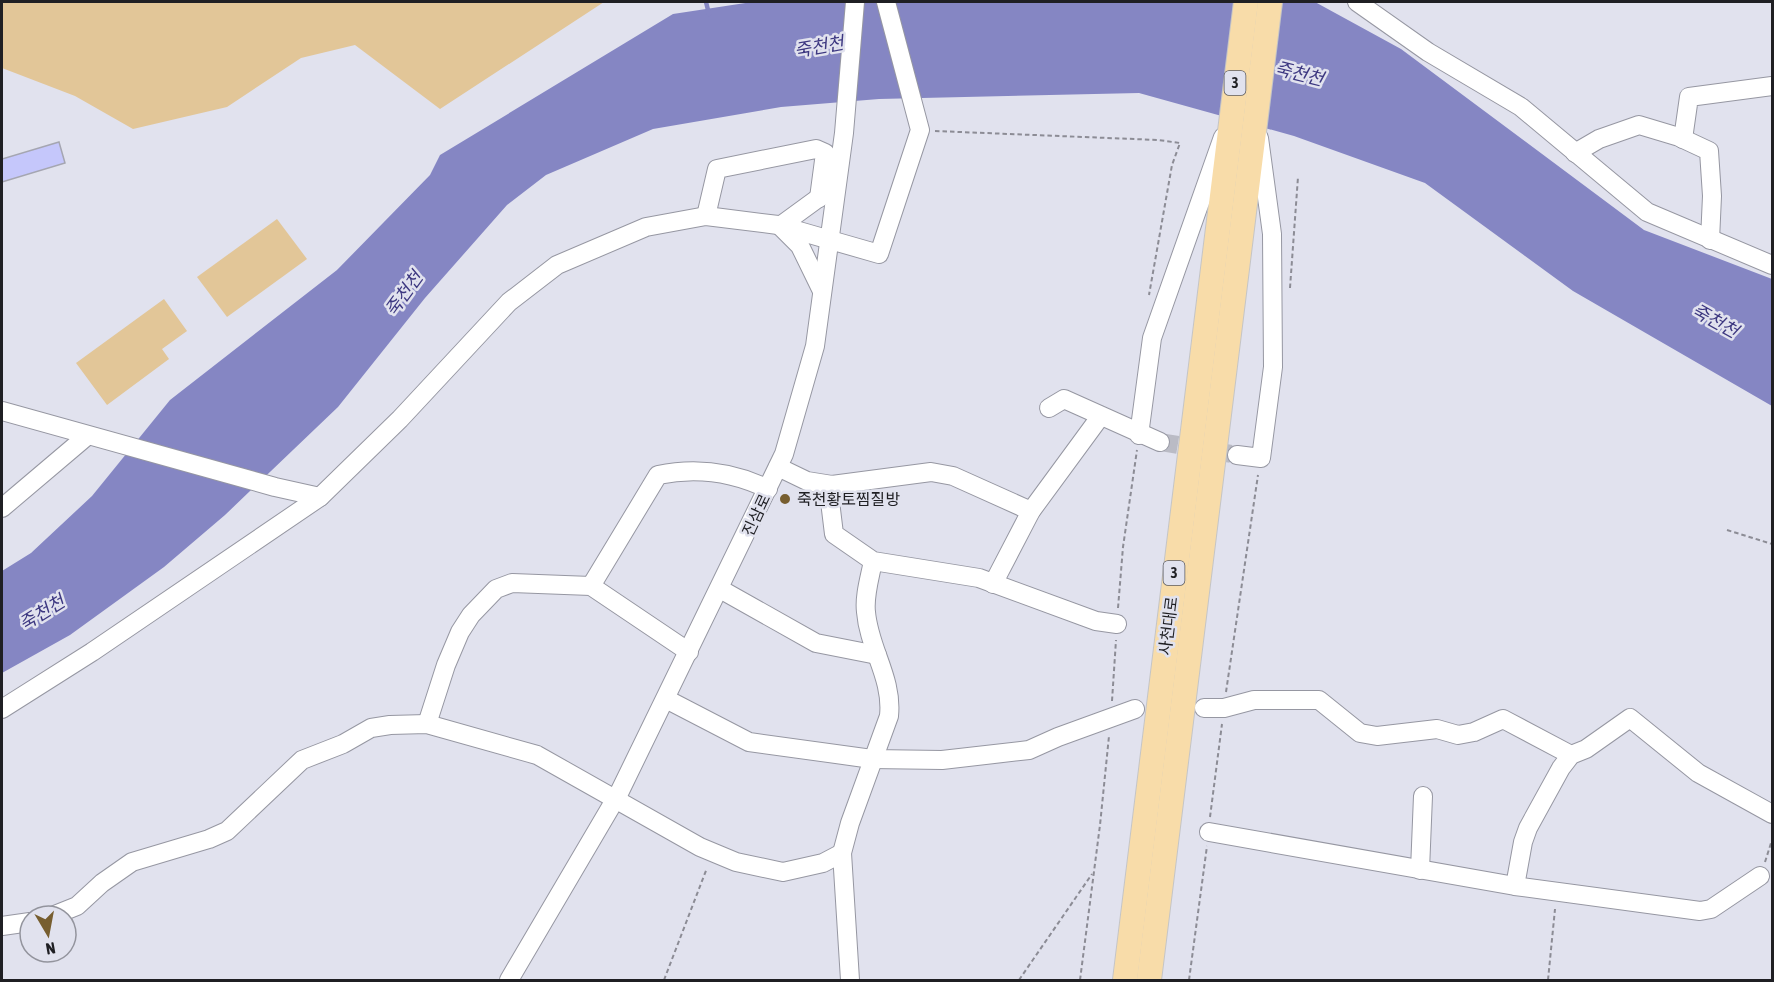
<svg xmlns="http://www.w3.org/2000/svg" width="1774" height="982" font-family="'Asap Condensed','Noto Sans KR',sans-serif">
<rect width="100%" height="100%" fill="#e1e2ee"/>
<!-- green -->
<g fill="#e2c698">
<polygon points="2,2 604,2 440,109 355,45 301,58 227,107 133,129 75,96 2,68"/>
<polygon points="277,219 307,259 227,317 197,277"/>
<polygon points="164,299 187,331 162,349 169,359 107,405 76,363"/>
</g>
<!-- water -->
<polygon fill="#8586c3" points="752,2 1315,2 1401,49 1644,230 1772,279 1772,406 1573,291 1425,183 1294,136 1139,93 879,99 781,107 653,129 546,175 507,205 425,298 338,407 225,515 164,567 70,635 2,673 2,571 31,553 92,496 170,400 337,270 430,175 440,155 673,14"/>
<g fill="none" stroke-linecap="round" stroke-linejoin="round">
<!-- stream -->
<polyline stroke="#8586c3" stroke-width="4.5" points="706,2 709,14"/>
</g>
<!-- building -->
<polygon fill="#c5c7fb" stroke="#a5a6b1" stroke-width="1.5" points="59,142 65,163 2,182 2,159"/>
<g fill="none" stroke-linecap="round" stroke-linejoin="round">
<!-- minor-tunnel -->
<polyline stroke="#babbc5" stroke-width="18" stroke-dasharray="18 9" stroke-linecap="butt" points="1160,442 1237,455"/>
<defs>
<g id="minor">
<polyline points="1357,2 1428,52 1521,107 1647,212 1772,265"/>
<polyline points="1683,139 1689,97 1772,86"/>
<polyline points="1575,153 1599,139 1639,125 1679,137 1709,151 1712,196 1710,240"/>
<polyline points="706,216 717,169 816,149 825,153 819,198"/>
<polyline points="822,291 800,246 780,226 828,191"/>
<polyline points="1049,408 1064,399 1160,442"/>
<polyline points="2,411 275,487 320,497"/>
<polyline points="1139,435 1152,338 1223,137"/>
<polyline points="1237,455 1261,458 1273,367 1272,234 1259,138"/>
<polyline points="778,467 807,481 832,485 931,472 953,476 1031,511"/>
<polyline points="828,485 834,534 873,561 979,578 1096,621 1117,624"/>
<polyline points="2,508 87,436"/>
<polyline points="993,584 1031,511 1100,417"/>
<path d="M591,586L658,475C696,467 733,472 768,489"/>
<polyline points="720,589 816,643 877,655"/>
<polyline points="666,699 749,742 872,759 942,760 1029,750 1058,737 1135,709"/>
<polyline points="1204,708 1224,708 1254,700 1319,700 1360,733 1377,736 1437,729 1458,735 1474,732 1503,719 1571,755"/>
<polyline points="2,709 92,652 320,497 400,419 509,302 557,265 646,227 706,216 778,225 879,254 920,130 886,2"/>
<polyline points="427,724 446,665 460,632 471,615 496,589 512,583 591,586 689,652"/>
<polyline points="1209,832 1515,886 1700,911 1711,909 1760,876"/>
<polyline points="1420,870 1423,796"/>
<polyline points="1515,886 1523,842 1528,828 1561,768 1571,755 1586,749 1630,718 1698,773 1772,814"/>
<polyline points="52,916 77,906 102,883 132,862 209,839 227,831 302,760 343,744 371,728 390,725 427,724 537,755 700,847 736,862 783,872 823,863 842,853"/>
<polyline points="2,926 30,922"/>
<polyline points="509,980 619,793 784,454 815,346 844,133 855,2"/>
<path d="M850,980L842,853L850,823L889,716C893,678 869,649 866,612C864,596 870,577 873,561"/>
</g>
<g id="major">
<polyline points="1125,980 1246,2"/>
<polyline points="1149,980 1270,2"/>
</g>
</defs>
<!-- minor casing -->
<use href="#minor" stroke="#9697a2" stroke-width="20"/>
<!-- major casing -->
<use href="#major" stroke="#c5c5c6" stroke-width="26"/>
<!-- path -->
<g stroke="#8c8c95" stroke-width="2" stroke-dasharray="4.5 3" stroke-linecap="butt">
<polyline points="935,131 1158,140 1180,143 1172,165 1149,295"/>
<polyline points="1290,288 1298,177"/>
<polyline points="1727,530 1772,544"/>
<polyline points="1118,608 1123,547 1137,450"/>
<polyline points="1226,692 1258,475"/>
<polyline points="1112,701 1116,640"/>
<polyline points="1210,817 1222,724"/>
<polyline points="1765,862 1772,840"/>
<polyline points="664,980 707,868"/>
<polyline points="1019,980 1092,874"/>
<polyline points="1080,980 1100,825 1109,736"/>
<polyline points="1189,980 1207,846"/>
<polyline points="1548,980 1555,909"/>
</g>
<!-- minor -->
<use href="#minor" stroke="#fff" stroke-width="18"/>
<!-- major -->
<use href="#major" stroke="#f8dca9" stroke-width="24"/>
</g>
<!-- markers -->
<circle fill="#775e2f" stroke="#e1e2ee" stroke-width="2" cx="785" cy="499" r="6"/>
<g text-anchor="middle" stroke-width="5" stroke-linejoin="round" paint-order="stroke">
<!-- shield labels -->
<g fill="#e1e2ee" stroke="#595a60" stroke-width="1.5">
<rect x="1224.5" y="71" width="21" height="24" rx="4.5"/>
<rect x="1163.5" y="561" width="21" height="24" rx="4.5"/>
</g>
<g font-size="15" font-weight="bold" fill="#1f1f23">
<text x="1235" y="88">3</text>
<text x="1174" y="578">3</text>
</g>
<!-- poi labels -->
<g font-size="16" fill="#1f1f23" stroke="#e1e2ee" text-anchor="start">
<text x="797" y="505">죽천황토찜질방</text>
</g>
<!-- street labels -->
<g font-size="16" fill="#1f1f23" stroke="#e1e2ee">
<text transform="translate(756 515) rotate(-65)" y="6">진삼로</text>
<text transform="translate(1168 626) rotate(-83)" y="6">사천대로</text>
</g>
<!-- water labels -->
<g font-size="18" font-style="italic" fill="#3d3881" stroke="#e1e2ee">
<text transform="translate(819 47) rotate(-10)" y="6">죽천천</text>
<text transform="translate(1299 74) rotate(14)" y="6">죽천천</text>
<text transform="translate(404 294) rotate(-54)" y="6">죽천천</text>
<text transform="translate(1715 321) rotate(29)" y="6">죽천천</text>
<text transform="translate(42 613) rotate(-32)" y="6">죽천천</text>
</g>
</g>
<!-- border -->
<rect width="1774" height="982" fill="none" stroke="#1f1f23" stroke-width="6"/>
<!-- north arrow -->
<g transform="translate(48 934) rotate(170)"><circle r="28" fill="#e1e2ee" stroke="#93949d" stroke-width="1.5"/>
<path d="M0-4.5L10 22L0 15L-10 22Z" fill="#775e2f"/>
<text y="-9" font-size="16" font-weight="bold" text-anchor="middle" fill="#1f1f23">N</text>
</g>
</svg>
